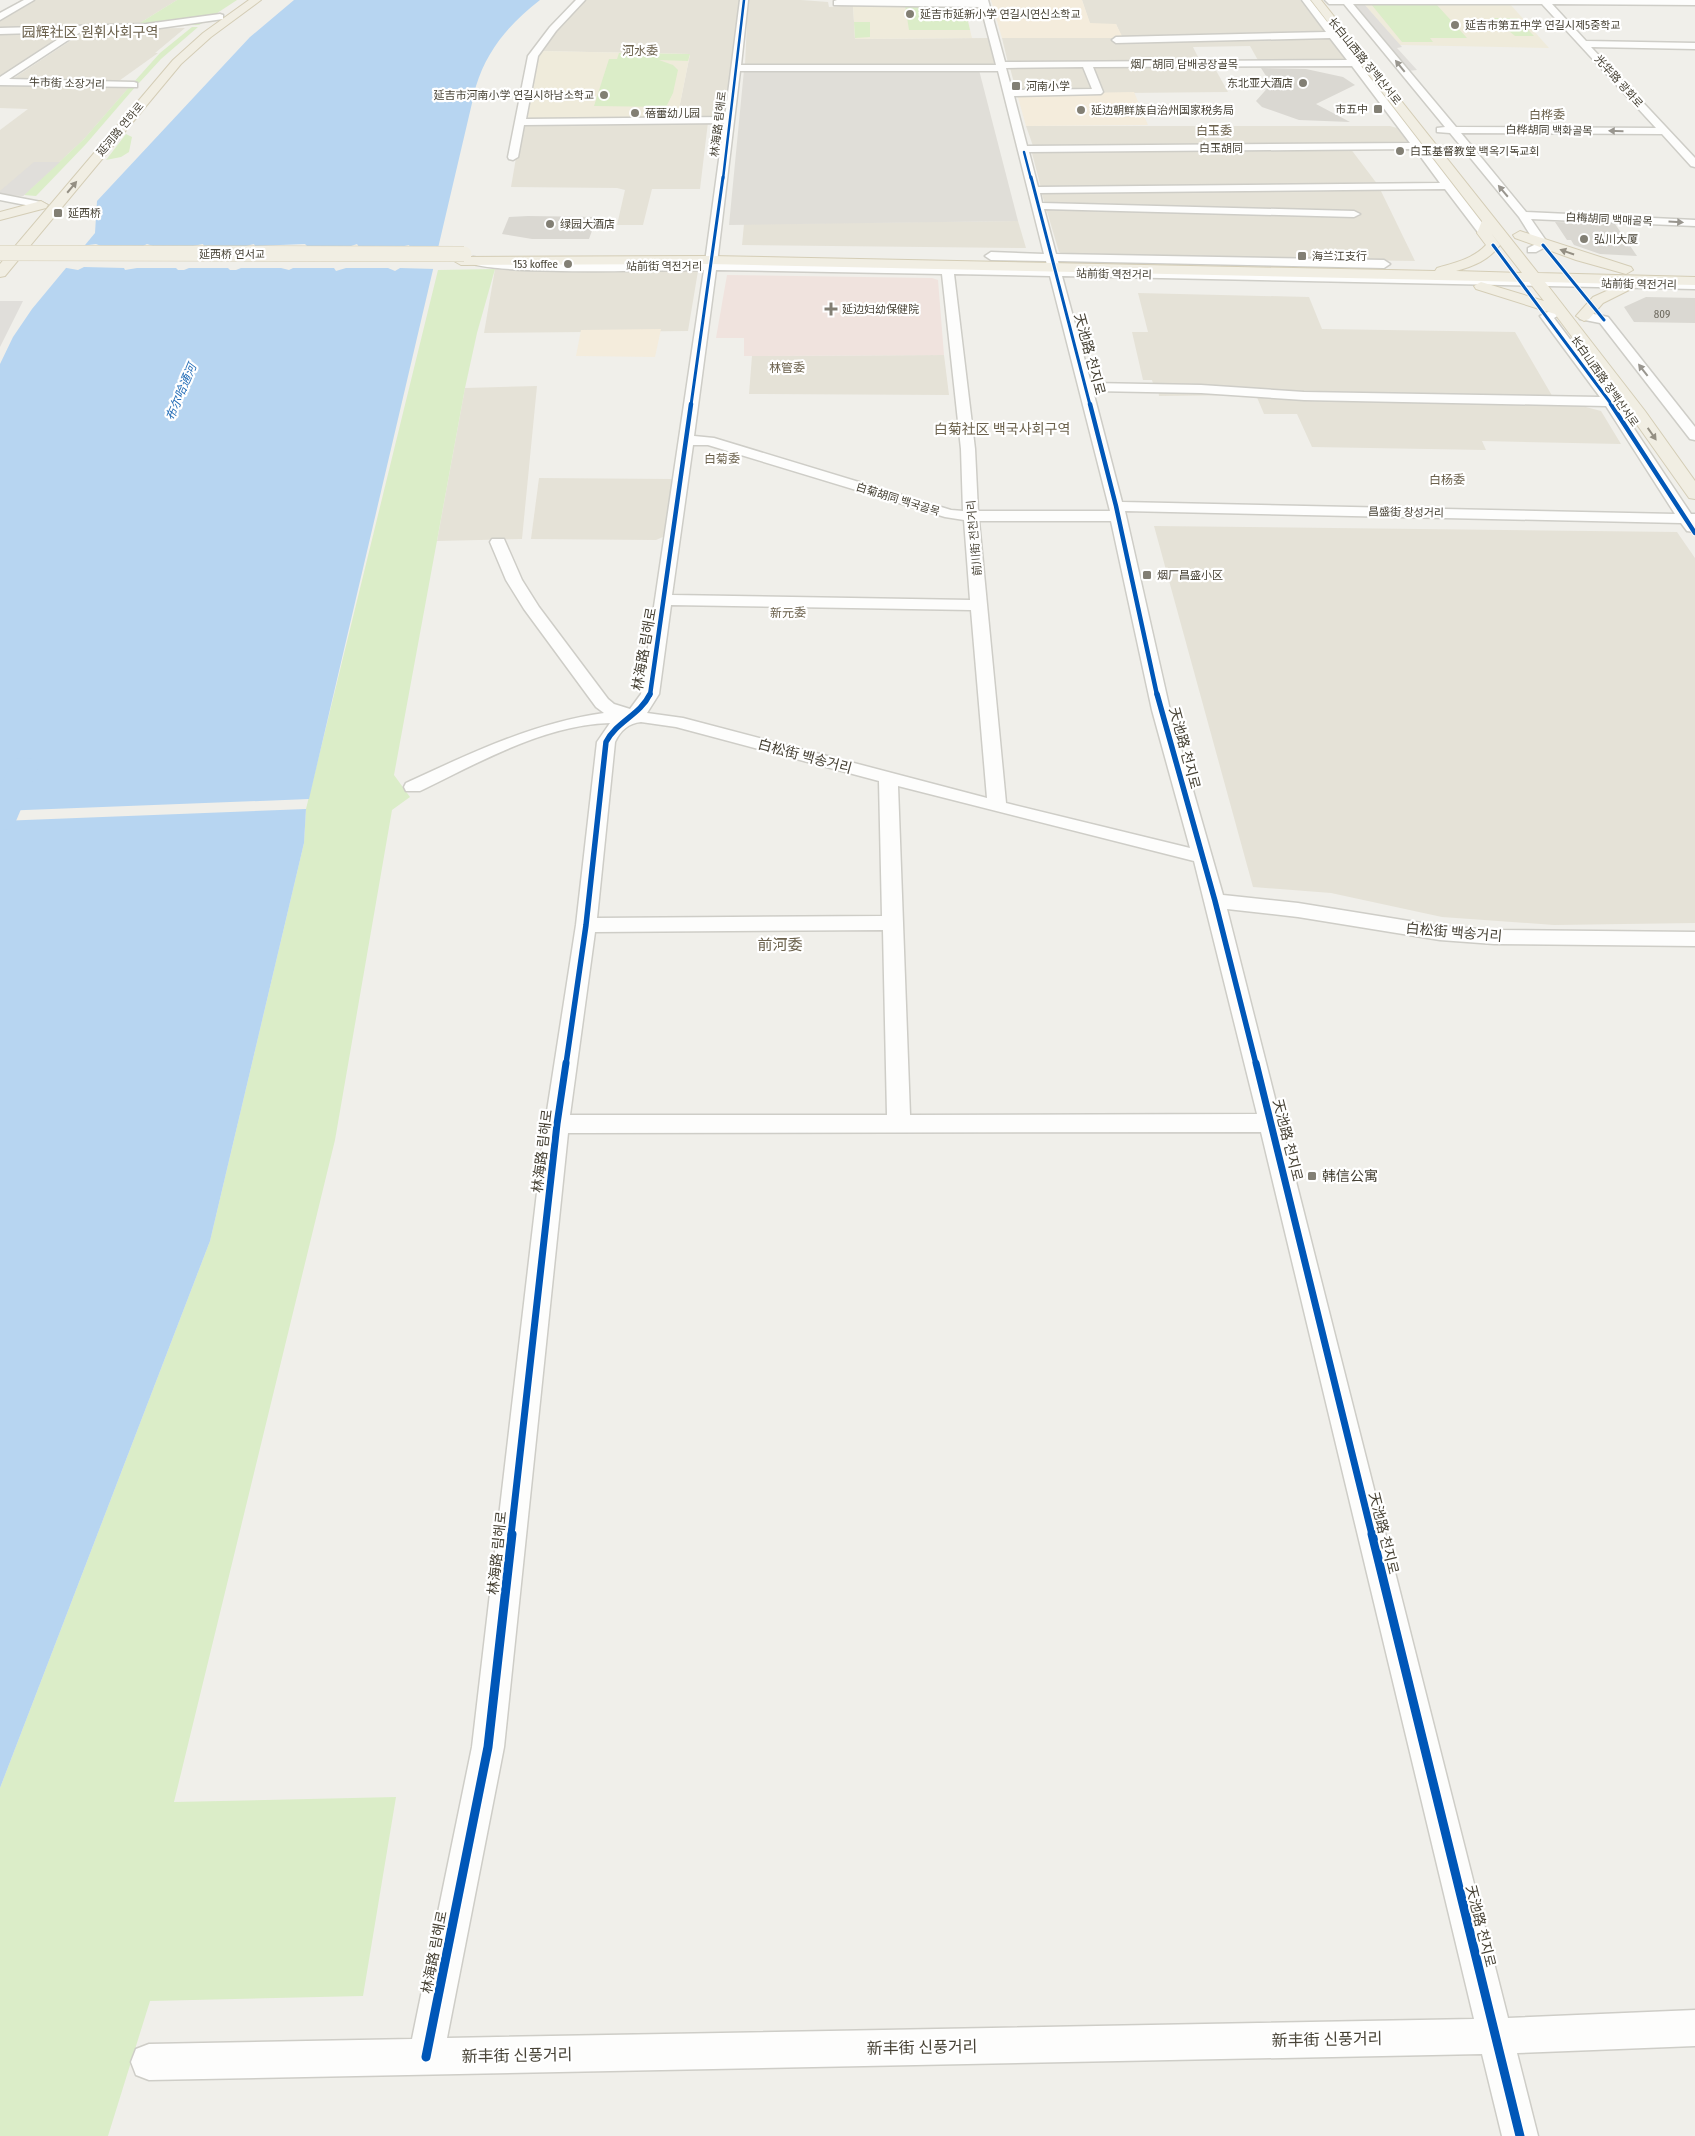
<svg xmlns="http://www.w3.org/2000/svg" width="1695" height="2136" font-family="'Fira Sans Condensed','Noto Sans SC','Noto Sans KR',sans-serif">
<rect width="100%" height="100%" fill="#f0efea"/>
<!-- residential -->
<g fill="#e5e2d7">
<polygon points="21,0 177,0 135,26 0,29 0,20 28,5 16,3"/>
<polygon points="585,0 740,0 725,115 722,119 677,119 690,54 540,51 565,19"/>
<polygon points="748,0 801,0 828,2 829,7 853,5 855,39 989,38 995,63 991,65 745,65"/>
<polygon points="1082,0 1300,0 1347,61 1259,62 1250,46 1193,47 1201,63 1008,63 1002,38 1122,38 1116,24 1090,24"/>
<polygon points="185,28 155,53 158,53 116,83 11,80 88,29"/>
<polygon points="0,31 66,31 67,33 0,78"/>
<polygon points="1213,65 1228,92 1017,94 1010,68"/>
<polygon points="0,83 131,85 84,139 23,196 0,194 0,130 28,109 0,108"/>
<polygon points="708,122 700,189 652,189 643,225 617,225 625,190 617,188 511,187 522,123"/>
<polygon points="1026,126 1390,126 1397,128 1410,145 1033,146"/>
<polygon points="1350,148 1378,185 1041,188 1032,153"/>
<polygon points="1380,189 1415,261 1065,256 1059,252 1041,191"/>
<polygon points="1018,221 1026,248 742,245 744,224"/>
<polygon points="495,269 698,271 688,331 484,333"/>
<polygon points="1138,293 1309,297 1322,329 1515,332 1554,399 1577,400 1582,406 1601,411 1621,444 1482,441 1486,450 1312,447 1297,414 1264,414 1256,395 1159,396 1158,387 1154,387 1152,380 1143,380 1132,332 1148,332"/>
<polygon points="944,355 949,395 749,394 752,356"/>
<polygon points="537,386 522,539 437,541 465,388"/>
<polygon points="539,478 672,479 665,536 656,540 531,539"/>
<polygon points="1154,526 1677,532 1695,558 1695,923 1554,925 1442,917 1331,893 1253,887"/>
</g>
<!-- commercial -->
<g fill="#f4ecdc">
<polygon points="991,0 1082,0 1090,23 1116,24 1123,38 1002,38"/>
<polygon points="1134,92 1148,125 1026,126 1017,94"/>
<polygon points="661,329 655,357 576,356 581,330"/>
</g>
<!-- industrial -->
<polygon fill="#e0ded8" points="744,70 979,70 1018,221 729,225"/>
<!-- education -->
<g fill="#efebdb">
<polygon points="1364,4 1510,4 1549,48 1400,45"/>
<polygon points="853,5 964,5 972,38 855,39"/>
<polygon points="540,51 690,54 677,119 519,121"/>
</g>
<!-- medical -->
<polygon fill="#f0e3de" points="727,275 932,278 938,280 944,355 744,356 744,338 716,338"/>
<!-- green -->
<g fill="#dbedc8">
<polygon points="177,0 237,0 199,25 135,26"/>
<polygon points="1371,4 1436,4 1467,38 1430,38 1433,42 1402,42"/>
<polygon points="905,5 964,5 970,30 909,30"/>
<polygon points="1493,18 1517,18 1534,36 1515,36"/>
<polygon points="854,22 870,22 870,37 855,38"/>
<polygon points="192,27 198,27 161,59 139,83 133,83 160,53"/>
<polygon points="619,53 690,54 688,61 659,60 673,65 678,70 673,93 666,107 594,106 609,59 617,59"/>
<polygon points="130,86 136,86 86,144 36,196 24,195 84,139"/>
<polygon points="126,134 132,137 129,152 121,157 106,160"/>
<polygon points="495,269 477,333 465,388 394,775 410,797 392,810 335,1140 174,1802 396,1797 363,1996 150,2001 108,2136 0,2136 0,1788 210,1241 304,843 306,809 438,270"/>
</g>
<!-- parking -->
<g fill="#e0deda">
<polygon points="1355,4 1364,4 1402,47 1397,48 1417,70 1408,71"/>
<polygon points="34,162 60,162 23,196 0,194 0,191"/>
<polygon points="0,301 23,301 0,347"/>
</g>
<!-- water -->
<g fill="#b7d5f1">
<path d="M294,0H540C510,23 487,50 476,86L309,799L0,811V364L13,337L32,309L95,233L97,201L250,37Z"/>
<polygon points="306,809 304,843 210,1241 0,1788 0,821"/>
</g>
<!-- pier -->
<polygon fill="#f0efea" points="96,244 101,246 143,246 147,244 153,246 193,246 203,244 204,246 246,246 254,244 255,246 305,244 307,246 348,247 357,244 359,247 400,247 409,245 410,247 441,247 436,269 400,268 395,271 388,268 346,268 336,271 334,268 293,268 289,270 281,268 241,268 236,270 230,270 228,268 189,268 184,270 178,270 176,268 137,268 125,270 124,268 84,267 78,270 61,267 81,246"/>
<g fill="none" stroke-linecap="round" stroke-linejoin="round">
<!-- river -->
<polygon fill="#b7d5f1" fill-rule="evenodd" points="24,757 35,760 39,766 16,821 11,828 0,831 0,786 13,760"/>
</g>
<!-- building -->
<g fill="#dad8d2">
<polygon points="1261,68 1306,69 1343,77 1355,85 1316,104 1350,122 1299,120 1262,107 1256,101 1271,84"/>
<polygon points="509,217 528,216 597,217 589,239 532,239 502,234"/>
<polygon points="1555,222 1615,224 1637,256 1600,254 1574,245 1571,240 1567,240"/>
<polygon points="1646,297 1695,298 1695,323 1634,322 1624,307"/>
</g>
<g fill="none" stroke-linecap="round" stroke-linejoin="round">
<defs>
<g id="minor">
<polygon points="24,0 34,0 0,20 0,13"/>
<path d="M576,0H585L556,31L538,56L526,119L725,117L740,0H748L741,65H996L981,7L834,5V1L837,0H988L1005,62L1347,60L1330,38L1116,43L1112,40L1116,37L1326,32L1302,0H1310L1357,60L1370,61V65L1361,66L1490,233L1488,235H1480L1445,189L1040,193L1042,203L1354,211L1360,214L1354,217L1044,209L1056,254L1384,260L1390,264L1384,268L1058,261L1060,269L1695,281V289L1062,276L1091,383L1201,385L1304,392L1600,397L1540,316L1556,308H1564L1566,311L1554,318L1614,398L1634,399L1636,402L1634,405L1619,406L1691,514H1695V532L1687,531L1681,523L1125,511L1170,710L1223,895L1298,903L1440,926L1494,930L1695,932V946L1494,944L1440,940L1298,917L1227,909L1508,2018L1695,2010V2046L1517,2053L1538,2136H1502L1482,2054L149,2080L136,2075L131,2062L136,2049L149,2044L412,2039L472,1747L545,1124L576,925L597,742L610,723C543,725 478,763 420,791H406L404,787L406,783C471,753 533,723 604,713L596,707L524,609L506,580L490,542L492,539H504L522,580L539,607L608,699L614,704L630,709L641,694L704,270C672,270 481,276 467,261L473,257L506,262H705L724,123L524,125L518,157L513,160L509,159L508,157L528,56L550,27ZM1352,66L1410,143L1027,146L1014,96L1101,94L1103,92L1093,67ZM1083,67L1092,89L1012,90L1006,68ZM740,71H998L1044,254L991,252L985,256L991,260L1046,261L1048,269L717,263ZM1415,149L1440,183L1038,187L1029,152ZM716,270L942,274L961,449L963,511L951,510L714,438L694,436ZM954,274L1050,276L1110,511H978L975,449ZM1093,391L1201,393L1304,400L1606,406L1675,514L1122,502ZM693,445H708L945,517L964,520L970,600L672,595ZM979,521H1111L1152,710L1190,848L1006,803ZM671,605L971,610L987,798L683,718L647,713L659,694ZM641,722L676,727L879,781L882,916L597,918L615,742C620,731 629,723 641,722ZM898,786L1194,861L1257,1114L910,1115ZM883,930L887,1115H570L595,932ZM1261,1132L1474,2019L447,2038L504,1747L568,1133Z"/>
<path d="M1325,0H1695V5L1552,4L1586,41L1695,43V49L1591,47L1695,158V167L1691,166L1662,134L1461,133L1526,212L1695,220V226L1531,219L1549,245L1536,252H1528V248L1536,244L1519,217L1450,133L1437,132V128L1445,127L1344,4H1329ZM1353,4H1542L1656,128L1456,127Z"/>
<polygon points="220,14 223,15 223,19 146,30 82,31 9,79 134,82 137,83 137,87 0,85 0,77 69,32 0,34 0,28 146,24"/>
<polygon points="0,194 41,202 47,205 41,208 0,200"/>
<polygon points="1584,312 1608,317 1695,427 1695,440 1690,439 1600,323 1580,319 1578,316 1580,313"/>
</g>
<g id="major">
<polygon points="249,0 261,0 211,37 181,64 5,276 0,277 0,264 173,60 203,33"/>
<path d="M1311,0H1321L1538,273L1695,277V285L1641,284L1603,303L1589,319L1584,321L1576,316L1593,297L1622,284L1545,282L1645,411L1695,481V499L1689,498L1633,419L1555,314L1476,289L1474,286L1481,282L1544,301L1529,282L710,264L461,265L454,261L461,257L710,256L1435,271L1437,268C1454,263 1473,259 1486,245L1477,233L1482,221ZM1491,233L1522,273L1456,271C1474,266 1489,260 1500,245Z"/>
<polygon points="41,201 48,205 46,208 0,220 0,212"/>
<polygon points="1520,231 1631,267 1633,270 1626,274 1576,260 1515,238 1513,235"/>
</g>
</defs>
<!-- minor casing -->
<use href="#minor" stroke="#cecdc7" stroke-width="3"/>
<!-- major casing -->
<use href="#major" stroke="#d4cdb6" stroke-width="2"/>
<!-- minor -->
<use href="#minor" fill="#fdfdfc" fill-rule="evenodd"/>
<!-- major -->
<use href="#major" fill="#f1eee3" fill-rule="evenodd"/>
<defs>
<polyline id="major-bridge" points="0,253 464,254"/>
</defs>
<!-- major-bridge casing -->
<use href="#major-bridge" stroke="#d4cdb6" stroke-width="16" stroke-linecap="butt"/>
<!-- major-bridge -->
<use href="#major-bridge" stroke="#f1eee3" stroke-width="15"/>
<defs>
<g id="cycleway-far5">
<polyline points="1024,152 1031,179"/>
<polyline points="723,179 744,0"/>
</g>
<g id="cycleway-far4">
<polyline points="1031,177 1090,405"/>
<polyline points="1493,245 1612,405"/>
<polyline points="1543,245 1604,320"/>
<polyline points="691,405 723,177"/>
</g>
<g id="cycleway-far3">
<polyline points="1090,404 1116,506 1157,695"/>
<polyline points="1611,404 1695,533"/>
<polyline points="650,695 691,404"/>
</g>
<g id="cycleway-far2">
<polyline points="1157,694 1215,901 1256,1064"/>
<path d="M566,1064L586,925L606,742C617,721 640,715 650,694"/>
</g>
<g id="cycleway-far1">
<polyline points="1256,1063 1372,1535"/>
<polyline points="511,1535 557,1124 566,1063"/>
</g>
<g id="cycleway">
<polyline points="1372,1534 1520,2136"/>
<polyline points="426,2057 488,1747 512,1534"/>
</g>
</defs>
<!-- cycleway-far5 casing -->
<use href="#cycleway-far5" stroke="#fff" stroke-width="4"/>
<!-- cycleway-far4 casing -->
<use href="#cycleway-far4" stroke="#fff" stroke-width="5"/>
<!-- cycleway-far3 casing -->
<use href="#cycleway-far3" stroke="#fff" stroke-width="6"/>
<!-- cycleway-far2 casing -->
<use href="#cycleway-far2" stroke="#fff" stroke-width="8"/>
<!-- cycleway-far1 casing -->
<use href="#cycleway-far1" stroke="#fff" stroke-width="10"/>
<!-- cycleway casing -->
<use href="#cycleway" stroke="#fff" stroke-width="12"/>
<!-- cycleway-far5 -->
<use href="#cycleway-far5" stroke="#0057b8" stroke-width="2.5"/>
<!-- cycleway-far4 -->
<use href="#cycleway-far4" stroke="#0057b8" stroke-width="3"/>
<!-- cycleway-far3 -->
<use href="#cycleway-far3" stroke="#0057b8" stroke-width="4.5"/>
<!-- cycleway-far2 -->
<use href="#cycleway-far2" stroke="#0057b8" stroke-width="5.5"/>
<!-- cycleway-far1 -->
<use href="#cycleway-far1" stroke="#0057b8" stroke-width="7"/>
<!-- cycleway -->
<use href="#cycleway" stroke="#0057b8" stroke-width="9"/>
</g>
<!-- one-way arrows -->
<defs><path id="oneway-solid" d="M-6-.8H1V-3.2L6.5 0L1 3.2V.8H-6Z" transform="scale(1.25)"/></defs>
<g fill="#99968f">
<use href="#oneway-solid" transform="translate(1400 66) rotate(-129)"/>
<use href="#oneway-solid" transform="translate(1616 131) rotate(-179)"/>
<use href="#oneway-solid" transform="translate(1503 191) rotate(-130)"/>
<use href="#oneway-solid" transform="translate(1676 222) rotate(3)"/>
<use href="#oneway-solid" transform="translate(1643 370) rotate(-128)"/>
</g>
<g fill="#948f83">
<use href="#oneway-solid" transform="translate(72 187) rotate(-50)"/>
<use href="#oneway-solid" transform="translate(1567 252) rotate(-161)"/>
<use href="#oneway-solid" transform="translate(1652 434) rotate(55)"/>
</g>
<!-- markers -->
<g fill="#827f74" stroke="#fff" stroke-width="2">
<circle cx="910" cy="14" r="5"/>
<circle cx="1455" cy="25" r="5"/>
<circle cx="1303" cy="83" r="5"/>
<rect x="1011" y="81" width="10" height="10" rx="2.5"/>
<circle cx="604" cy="95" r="5"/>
<rect x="1373" y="104" width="10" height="10" rx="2.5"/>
<circle cx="1081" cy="110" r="5"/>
<circle cx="635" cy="113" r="5"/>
<circle cx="1400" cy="151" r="5"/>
<rect x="53" y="208" width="10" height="10" rx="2.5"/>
<circle cx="550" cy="224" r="5"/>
<circle cx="1584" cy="239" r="5"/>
<rect x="1297" y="251" width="10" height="10" rx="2.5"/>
<circle cx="568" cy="264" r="5"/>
<path d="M828.5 301.5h5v5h5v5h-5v5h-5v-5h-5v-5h5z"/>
<rect x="1142" y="570" width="10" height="10" rx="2.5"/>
<rect x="1307" y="1171" width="10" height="10" rx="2.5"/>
</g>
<g text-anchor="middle" stroke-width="4.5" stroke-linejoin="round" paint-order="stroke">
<!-- far-poi labels -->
<g font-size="11" fill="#474235" stroke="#fff" text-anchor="start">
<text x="920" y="18">延吉市延新小学 연길시연신소학교</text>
<text x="1465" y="29">延吉市第五中学 연길시제5중학교</text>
<text x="1293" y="87" text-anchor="end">东北亚大酒店</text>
<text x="1026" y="90">河南小学</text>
<text x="594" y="99" text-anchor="end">延吉市河南小学 연길시하남소학교</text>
<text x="1368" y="113" text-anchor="end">市五中</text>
<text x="1091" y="114">延边朝鲜族自治州国家税务局</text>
<text x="645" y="117">蓓蕾幼儿园</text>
<text x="1410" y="155">白玉基督教堂 백옥기독교회</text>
<text x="68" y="217">延西桥</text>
<text x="560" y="228">绿园大酒店</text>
<text x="1594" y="243">弘川大厦</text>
<text x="1312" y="260">海兰江支行</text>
<text x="558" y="268" text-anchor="end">153 koffee</text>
<text x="842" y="313">延边妇幼保健院</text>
<text x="1157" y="579">烟厂昌盛小区</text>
</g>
<!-- far-street labels -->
<g font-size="11" fill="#474235" stroke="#fff">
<text transform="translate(1365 61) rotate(51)" y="4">长白山西路 장백산서로</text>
<text x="1184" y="68">烟厂胡同 담배공장골목</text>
<text transform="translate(1619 81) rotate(48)" y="4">光华路 광화로</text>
<text transform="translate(67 83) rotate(2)" y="4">牛市街 소장거리</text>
<text transform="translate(718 124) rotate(-83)" y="4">林海路 림해로</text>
<text transform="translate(120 129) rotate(-50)" y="4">延河路 연하로</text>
<text transform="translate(1549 130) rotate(1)" y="4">白桦胡同 백화골목</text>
<text x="1221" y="152">白玉胡同</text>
<text transform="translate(1609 219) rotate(3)" y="4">白梅胡同 백매골목</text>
<text x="232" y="258">延西桥 연서교</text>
<text x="664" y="270">站前街 역전거리</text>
<text transform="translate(1114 274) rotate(1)" y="4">站前街 역전거리</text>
<text transform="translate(1639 284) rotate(1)" y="4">站前街 역전거리</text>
<text transform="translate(1605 381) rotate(55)" y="4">长白山西路 장백산서로</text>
<text transform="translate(898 499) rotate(17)" y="4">白菊胡同 백국골목</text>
<text transform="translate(1406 512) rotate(1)" y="4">昌盛街 창성거리</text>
<text transform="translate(974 538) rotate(-95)" y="4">前川街 전천거리</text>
</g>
<!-- number labels -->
<g font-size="11" fill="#6c685d">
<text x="1662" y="318">809</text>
</g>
<!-- far-neighbourhood labels -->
<g font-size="12" fill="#6b614c" stroke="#fff">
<text x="640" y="55">河水委</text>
<text x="1547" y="119">白桦委</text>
<text x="1214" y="135">白玉委</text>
<text x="787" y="372">林管委</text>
<text x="722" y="463">白菊委</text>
<text x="1447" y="484">白杨委</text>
<text x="788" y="617">新元委</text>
</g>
<!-- far-water labels -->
<g font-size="12" font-style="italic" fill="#2870b9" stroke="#fff">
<text transform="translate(181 392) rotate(-67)" y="4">布尔哈通河</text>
</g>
<!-- far-quarter labels -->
<g font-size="14" fill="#6b614c" stroke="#fff">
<text x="90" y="37">园辉社区 원휘사회구역</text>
<text x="1002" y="434">白菊社区 백국사회구역</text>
</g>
<!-- street labels -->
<g font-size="14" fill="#474235" stroke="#fff">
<text transform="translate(1090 354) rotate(75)" y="5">天池路 천지로</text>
<text transform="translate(644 649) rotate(-80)" y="5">林海路 림해로</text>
<text transform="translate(1185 748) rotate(75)" y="5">天池路 천지로</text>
<text transform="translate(805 756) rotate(15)" y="5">白松街 백송거리</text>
<text transform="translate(1454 932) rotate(5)" y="5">白松街 백송거리</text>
<text transform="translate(1288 1140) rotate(76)" y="5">天池路 천지로</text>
<text transform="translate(542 1151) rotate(-83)" y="5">林海路 림해로</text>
<text transform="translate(1384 1533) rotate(76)" y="5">天池路 천지로</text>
<text transform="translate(497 1553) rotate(-84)" y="5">林海路 림해로</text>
<text transform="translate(1481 1926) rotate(76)" y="5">天池路 천지로</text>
<text transform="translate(434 1952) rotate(-79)" y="5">林海路 림해로</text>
</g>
<!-- poi labels -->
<g font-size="14" fill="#474235" stroke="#fff" text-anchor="start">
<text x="1322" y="1181">韩信公寓</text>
</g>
<!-- neighbourhood labels -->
<g font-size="15" fill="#6b614c" stroke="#fff">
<text x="780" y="950">前河委</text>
</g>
<!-- near-street labels -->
<g font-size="16" fill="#474235" stroke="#fff">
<text transform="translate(1327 2039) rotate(-1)" y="6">新丰街 신풍거리</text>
<text transform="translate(922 2047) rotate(-1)" y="6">新丰街 신풍거리</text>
<text transform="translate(517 2055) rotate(-1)" y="6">新丰街 신풍거리</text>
</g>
</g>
</svg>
